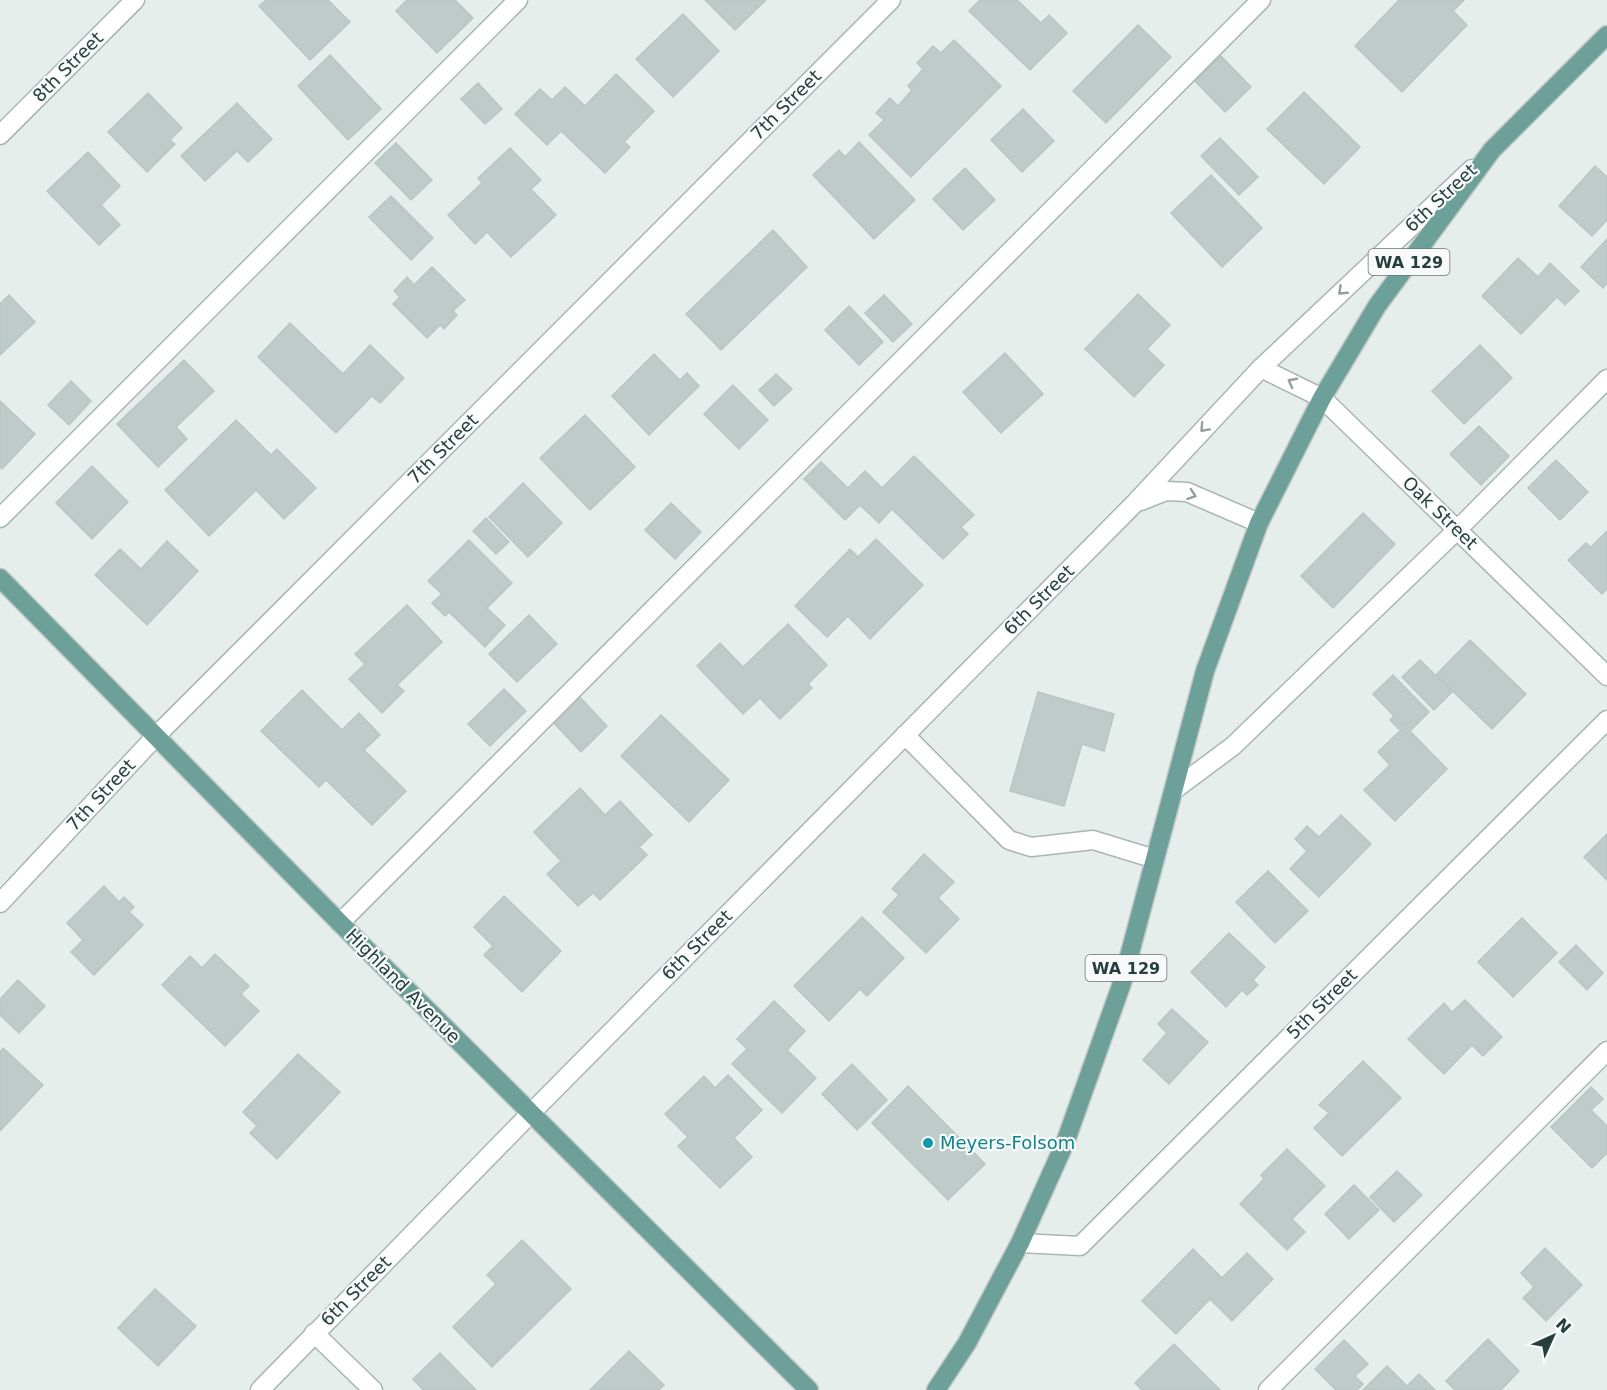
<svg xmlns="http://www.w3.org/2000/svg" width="1607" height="1390" font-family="'DejaVu Sans',sans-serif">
<rect width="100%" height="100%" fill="#e6eeeb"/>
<!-- building -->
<g fill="#becbc8" stroke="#b9c7c3" stroke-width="1.5">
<polygon points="266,0 328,0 350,22 310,60 259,6"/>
<polygon points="407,0 455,0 473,18 437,53 396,11"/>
<polygon points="705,0 766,0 735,30"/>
<polygon points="980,0 1017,0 1041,23 1049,15 1067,33 1030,70 969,11"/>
<polygon points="1399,0 1464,0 1453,11 1467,25 1402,92 1355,46"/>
<polygon points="683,14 719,51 673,97 636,59"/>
<polygon points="1138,25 1171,57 1106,123 1073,91"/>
<polygon points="954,40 1001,86 911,177 869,135 884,120 876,113 890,98 898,106 912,90 908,86 923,69 917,63 933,46 941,53"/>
<polygon points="330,55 381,109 348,140 298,86"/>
<polygon points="1221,56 1251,87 1225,112 1195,81"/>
<polygon points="616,74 654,111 624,142 630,147 605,173 561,131 547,145 515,114 540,89 552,100 565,87 585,106"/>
<polygon points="478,83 502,109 485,124 461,99"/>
<polygon points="1304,92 1360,147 1324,184 1267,129"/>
<polygon points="148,93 182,128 170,140 175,144 147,172 108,132"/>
<polygon points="237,103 272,139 248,162 237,151 205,181 181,156"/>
<polygon points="1023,109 1054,141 1022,172 991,140"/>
<polygon points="1220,138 1258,177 1239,195 1201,156"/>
<polygon points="859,142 915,200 874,239 813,175 839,150 845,157"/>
<polygon points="396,143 432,180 411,200 375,163"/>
<polygon points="510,148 541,180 531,189 556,215 511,257 487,232 475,244 448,215 482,183 478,178"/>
<polygon points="88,152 120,186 101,205 120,225 99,245 47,191"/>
<polygon points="1595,166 1607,177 1607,220 1592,236 1559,206"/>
<polygon points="965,168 995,200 963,230 933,199"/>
<polygon points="1211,175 1262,228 1222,267 1171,213"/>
<polygon points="391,196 433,238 411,260 369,217"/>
<polygon points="773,230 807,267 721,350 686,314"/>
<polygon points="1607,239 1607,283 1603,288 1581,267"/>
<polygon points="1518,258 1538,277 1550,263 1579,291 1565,305 1557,297 1521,334 1482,296"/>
<polygon points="432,267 465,300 453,311 457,315 444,329 440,325 427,338 393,304 400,297 394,291 407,277 414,285"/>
<polygon points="1138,294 1170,325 1147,349 1164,365 1134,397 1085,349"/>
<polygon points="9,295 35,322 0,355 0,304"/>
<polygon points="884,295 912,324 893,342 865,313"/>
<polygon points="849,306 883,342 859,365 825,330"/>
<polygon points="290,323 343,374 370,345 404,378 380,403 372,396 336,433 258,357"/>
<polygon points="1480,345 1512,378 1464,424 1432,391"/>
<polygon points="1005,353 1043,394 1001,433 963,392"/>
<polygon points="654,354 680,380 687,373 699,386 649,435 612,396"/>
<polygon points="184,360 214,391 176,427 187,439 158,467 117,424"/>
<polygon points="776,374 792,389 774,406 759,390"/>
<polygon points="71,381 91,401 69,425 48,405"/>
<polygon points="733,385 768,420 739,449 704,414"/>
<polygon points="0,401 35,434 2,469 0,467"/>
<polygon points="585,415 635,467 590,510 540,458"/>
<polygon points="236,420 271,455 277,449 316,488 284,519 256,490 209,536 165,490"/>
<polygon points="1479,426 1509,456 1481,485 1450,454"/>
<polygon points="914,456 974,515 961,527 968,534 943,559 892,509 879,523 860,505 845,520 804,479 821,462 848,488 865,471 882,488"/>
<polygon points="1556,460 1588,492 1560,520 1528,488"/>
<polygon points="92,466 128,502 92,539 56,503"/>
<polygon points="523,483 562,523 528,557 489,517"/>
<polygon points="671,503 701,532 675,559 645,530"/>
<polygon points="1363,513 1395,544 1333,608 1301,576"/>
<polygon points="486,518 509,542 496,554 473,531"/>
<polygon points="1607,531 1607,589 1602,594 1568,560 1586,543 1591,547"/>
<polygon points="876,539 923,585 870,639 848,616 827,637 795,606 850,549 858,557"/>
<polygon points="469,540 512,583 487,608 505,625 485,647 449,612 445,616 432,603 442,594 428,581"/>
<polygon points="167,541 198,571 147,625 95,575 120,549 141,569"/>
<polygon points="407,605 442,642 397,685 404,691 382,713 349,679 365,664 355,654"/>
<polygon points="529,615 557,644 517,682 489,654"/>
<polygon points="788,624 827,665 808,684 812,688 780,719 760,698 743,714 697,666 720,643 743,667"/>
<polygon points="1470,640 1526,694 1492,729 1436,675"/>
<polygon points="1420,660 1452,692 1434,710 1402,677"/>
<polygon points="1393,675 1429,712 1411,730 1405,724 1399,729 1390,720 1394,716 1373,694"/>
<polygon points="504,689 526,711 490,746 468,724"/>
<polygon points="302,690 342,730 359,713 380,735 364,750 406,791 372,825 326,780 319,787 261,731"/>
<polygon points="1038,692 1114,714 1104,751 1082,744 1064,806 1010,791"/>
<polygon points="577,694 607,726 581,752 551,720"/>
<polygon points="661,715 729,780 689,822 621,756"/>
<polygon points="1405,726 1447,769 1395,821 1364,790 1390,765 1378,752"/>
<polygon points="580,788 605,815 620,801 652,835 639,847 647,855 600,900 593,893 578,906 547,874 561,861 534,832"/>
<polygon points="1341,815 1371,844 1319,897 1290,869 1307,851 1295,839 1307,826 1319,837"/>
<polygon points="1607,834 1607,880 1584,857"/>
<polygon points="924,854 954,882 938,898 959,919 926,953 883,912 899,895 892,889"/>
<polygon points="1268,871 1308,911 1275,943 1236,902"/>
<polygon points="104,886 119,902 124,897 134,907 129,912 143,925 94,975 71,952 83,940 67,923"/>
<polygon points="504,896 561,951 522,992 484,955 493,946 474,927"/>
<polygon points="862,917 904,958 867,996 860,989 829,1021 794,986"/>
<polygon points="1522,918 1557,953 1513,997 1478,962"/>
<polygon points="1229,933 1265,967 1253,980 1258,985 1247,995 1242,990 1226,1007 1191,972"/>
<polygon points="1576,945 1603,973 1587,990 1559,962"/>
<polygon points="215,954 249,986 241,994 259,1011 225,1046 162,985 190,956 202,968"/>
<polygon points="18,980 45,1006 19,1033 0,1015 0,999"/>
<polygon points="1465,1000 1502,1037 1483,1056 1472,1045 1444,1074 1408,1039 1444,1003 1452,1012"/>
<polygon points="774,1001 805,1031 787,1050 816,1078 782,1113 732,1064 747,1049 737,1039"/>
<polygon points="1172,1009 1208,1042 1169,1084 1143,1060 1167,1033 1158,1024"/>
<polygon points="3,1048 43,1085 0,1131 0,1052"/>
<polygon points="298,1054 340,1092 277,1159 250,1133 257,1126 243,1112"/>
<polygon points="1363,1061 1401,1098 1342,1156 1314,1128 1329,1113 1319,1105"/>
<polygon points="852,1064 887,1100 857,1130 822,1094"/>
<polygon points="728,1075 762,1110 734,1138 752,1157 720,1188 678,1146 688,1137 665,1114 704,1076 715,1088"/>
<polygon points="908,1086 985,1164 948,1200 872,1123"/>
<polygon points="1591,1087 1603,1099 1591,1110 1607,1126 1607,1153 1592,1168 1551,1127"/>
<polygon points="1287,1149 1325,1186 1292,1219 1305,1232 1287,1250 1240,1204 1264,1179 1261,1175"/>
<polygon points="1397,1171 1422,1195 1394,1222 1370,1197"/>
<polygon points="1354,1185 1379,1210 1349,1239 1325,1214"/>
<polygon points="522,1240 571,1289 492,1367 453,1327 496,1284 487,1275"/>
<polygon points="1545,1248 1582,1285 1546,1321 1523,1298 1534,1287 1521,1273"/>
<polygon points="1193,1249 1222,1278 1247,1253 1273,1279 1232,1321 1210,1299 1176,1334 1142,1301"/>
<polygon points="155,1289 196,1326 158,1366 118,1328"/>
<polygon points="1488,1339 1519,1371 1501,1390 1455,1390 1446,1381"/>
<polygon points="1344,1340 1368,1364 1355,1376 1363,1384 1357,1390 1336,1390 1315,1369"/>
<polygon points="1174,1344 1220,1390 1142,1390 1135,1383"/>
<polygon points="629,1351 664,1385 659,1390 590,1390"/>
<polygon points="440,1353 476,1390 423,1390 413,1379"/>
<polygon points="1387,1366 1407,1386 1419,1374 1435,1390 1363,1390"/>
</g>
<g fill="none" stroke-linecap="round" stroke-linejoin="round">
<defs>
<g id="minor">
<polyline points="0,135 135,0"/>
<polyline points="1261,368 1322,398 1607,676"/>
<polyline points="1141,501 1166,491 1187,492 1259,523"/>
<polyline points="0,518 518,0"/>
<polyline points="905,735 1009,840 1031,847 1093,840 1155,859"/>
<polyline points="1174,790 1233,746 1457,530 1607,379"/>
<polyline points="0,903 157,735 891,0"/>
<polyline points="340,923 1261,0"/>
<polyline points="1020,1243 1080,1246 1607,720"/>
<polyline points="314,1333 373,1390"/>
<polyline points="260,1390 531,1113 1136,502 1261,368 1472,169"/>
<polyline points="1268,1390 1607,1051"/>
</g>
<g id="major">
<polyline points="0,578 340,923 809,1390"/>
<polyline points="936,1390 967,1343 1020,1243 1065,1143 1122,983 1205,671 1259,523 1322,398 1377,306 1492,150 1607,35"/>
</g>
</defs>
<!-- minor casing -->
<use href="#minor" stroke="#a9b6b3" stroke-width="21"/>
<!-- major casing -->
<use href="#major" stroke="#c2c9c8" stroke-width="21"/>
<!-- minor -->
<use href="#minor" stroke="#fff" stroke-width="18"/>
<!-- major -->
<use href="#major" stroke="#6ea09a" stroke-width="18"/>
</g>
<!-- one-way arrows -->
<defs><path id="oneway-chevron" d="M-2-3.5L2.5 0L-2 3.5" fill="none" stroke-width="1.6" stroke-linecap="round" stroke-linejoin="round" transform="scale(1.5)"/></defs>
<g stroke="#929f9e">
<use href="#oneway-chevron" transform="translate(1342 291) rotate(137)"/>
<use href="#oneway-chevron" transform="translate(1292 382) rotate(-152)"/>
<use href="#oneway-chevron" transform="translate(1204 428) rotate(133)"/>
<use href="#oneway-chevron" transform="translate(1192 495) rotate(19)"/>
</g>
<!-- markers -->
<circle fill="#0f9aa8" stroke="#f7faf9" stroke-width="2" cx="928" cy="1143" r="6"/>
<g text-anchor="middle" stroke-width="4.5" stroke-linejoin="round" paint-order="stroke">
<!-- shield labels -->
<g fill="#f7faf9" stroke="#657775" stroke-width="1.5">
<rect x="1368.5" y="249" width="81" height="26" rx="4.5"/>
<rect x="1085.5" y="955" width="81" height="26" rx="4.5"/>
</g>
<g font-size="16" font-weight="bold" fill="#263f3c">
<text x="1409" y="268">WA 129</text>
<text x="1126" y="974">WA 129</text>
</g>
<!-- street labels -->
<g font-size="18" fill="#263f3c" stroke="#f7faf9">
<text transform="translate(68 67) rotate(-45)" y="6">8th Street</text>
<text transform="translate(786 105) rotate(-45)" y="6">7th Street</text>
<text transform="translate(1441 198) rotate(-43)" y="6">6th Street</text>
<text transform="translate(443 449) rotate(-45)" y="6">7th Street</text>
<text transform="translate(1440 513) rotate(44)" y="6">Oak Street</text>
<text transform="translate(1039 600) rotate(-45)" y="6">6th Street</text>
<text transform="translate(101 795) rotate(-47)" y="6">7th Street</text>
<text transform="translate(697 945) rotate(-45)" y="6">6th Street</text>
<text transform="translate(403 986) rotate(45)" y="6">Highland Avenue</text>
<text transform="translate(1322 1004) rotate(-45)" y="6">5th Street</text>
<text transform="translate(356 1291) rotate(-45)" y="6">6th Street</text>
</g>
<!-- culture labels -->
<g font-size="18" fill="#0d838f" stroke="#f7faf9" text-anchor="start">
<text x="940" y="1149">Meyers-Folsom</text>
</g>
</g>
<!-- north arrow -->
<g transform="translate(1553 1336) rotate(45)" stroke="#f7faf9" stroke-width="4.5" paint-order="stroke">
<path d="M0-4.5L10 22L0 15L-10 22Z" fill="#263f3c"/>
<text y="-9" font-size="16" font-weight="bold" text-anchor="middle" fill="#263f3c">N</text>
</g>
</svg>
